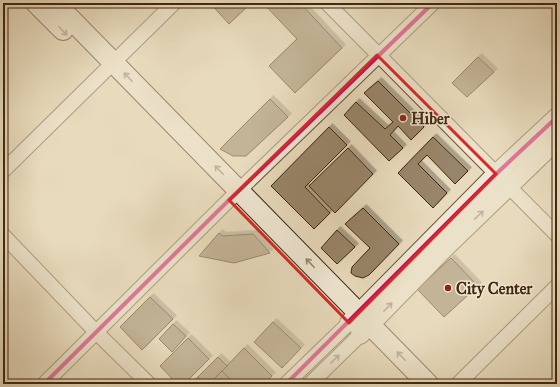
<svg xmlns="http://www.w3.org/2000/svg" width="560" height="387" font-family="'IM FELL Great Primer',serif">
<defs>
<filter id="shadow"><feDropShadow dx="3.5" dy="-3.5" stdDeviation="0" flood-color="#0004"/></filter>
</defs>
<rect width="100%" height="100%" fill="#e8dbbd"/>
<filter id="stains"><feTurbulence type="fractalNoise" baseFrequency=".005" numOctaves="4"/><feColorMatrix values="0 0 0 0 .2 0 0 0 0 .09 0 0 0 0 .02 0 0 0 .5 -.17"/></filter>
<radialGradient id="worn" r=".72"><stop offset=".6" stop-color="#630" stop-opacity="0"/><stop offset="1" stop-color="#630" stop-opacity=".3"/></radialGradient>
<!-- building -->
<g fill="#988569" stroke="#41280e" filter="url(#shadow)">
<polygon points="210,3 251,3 229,24"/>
<polygon points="263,3 300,3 342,48 295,93 269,66 297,39"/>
<polygon points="478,57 494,72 467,97 452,83"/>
<polygon points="378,81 424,127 411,140 398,126 390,135 403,148 389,161 344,115 356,102 385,129 393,122 364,93"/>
<polygon points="270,99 288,117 246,156 233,156 220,149"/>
<polygon points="329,127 347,145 305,187 330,213 314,229 271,186"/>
<polygon points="433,137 468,171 455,184 427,155 418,164 447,193 433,208 398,173"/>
<polygon points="348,148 373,174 335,213 309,186"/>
<polygon points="363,208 399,244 369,275 363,278 355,276 351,273 352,267 370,248 345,224"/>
<polygon points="337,230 355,247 337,264 321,248"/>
<polygon points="219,233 223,236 253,234 270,253 234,263 199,256"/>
<polygon points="451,258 478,286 444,317 417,289"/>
<polygon points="150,297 173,319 142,350 120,327"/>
<polygon points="273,322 301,348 282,368 254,342"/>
<polygon points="173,324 186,336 172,352 159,339"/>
<polygon points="188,338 209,359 184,384 177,384 160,366"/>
<polygon points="244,348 272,376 264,384 235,384 222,371"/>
<polygon points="218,357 227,366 209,384 205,384 198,377"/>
<polygon points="222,371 234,383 233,384 209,384"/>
<polygon points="198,377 205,384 190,384"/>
</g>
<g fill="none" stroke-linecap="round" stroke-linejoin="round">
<defs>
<g id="minor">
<polyline points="327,3 557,235"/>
<polyline points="3,171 174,3"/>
<polyline points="3,235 96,332 149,384"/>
<polyline points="44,384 229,200 433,3"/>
<polyline points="286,384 349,323"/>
<polyline points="310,384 360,335"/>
<polyline points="458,384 557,286"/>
</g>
<g id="tertiary">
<polyline points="349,323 496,174 557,117"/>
<polyline points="360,335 444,249 557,140"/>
</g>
<g id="secondary">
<polyline points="36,3 63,30"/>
<polyline points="55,3 428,384"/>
</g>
</defs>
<!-- minor casing -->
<use href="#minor" stroke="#6b553a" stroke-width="16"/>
<!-- tertiary casing -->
<use href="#tertiary" stroke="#6b553a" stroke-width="20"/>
<!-- secondary casing -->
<use href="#secondary" stroke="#41280e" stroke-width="22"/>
<!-- minor -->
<use href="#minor" stroke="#f0e8d4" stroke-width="14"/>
<!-- tertiary -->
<use href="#tertiary" stroke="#f0e8d4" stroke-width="18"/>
<!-- secondary -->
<use href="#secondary" stroke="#f0e8d4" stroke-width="20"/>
<defs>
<g id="cycleway">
<polyline points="44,384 229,200 433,3"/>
<polyline points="286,384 496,174 557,117"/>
</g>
</defs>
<!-- cycleway casing -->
<use href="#cycleway" stroke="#f0e8d4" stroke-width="6"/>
<!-- cycleway -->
<use href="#cycleway" stroke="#d6006c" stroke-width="4"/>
</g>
<!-- one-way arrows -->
<defs><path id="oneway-shaft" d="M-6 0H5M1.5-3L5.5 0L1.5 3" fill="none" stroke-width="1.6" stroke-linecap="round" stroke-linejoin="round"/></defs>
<g stroke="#988871">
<use href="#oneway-shaft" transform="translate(63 31) rotate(46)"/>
<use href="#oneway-shaft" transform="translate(128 77) rotate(-134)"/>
<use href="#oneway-shaft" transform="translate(219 170) rotate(-134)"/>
<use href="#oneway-shaft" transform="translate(479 215) rotate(-44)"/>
<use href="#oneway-shaft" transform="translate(310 263) rotate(-134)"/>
<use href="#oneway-shaft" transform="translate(388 307) rotate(-46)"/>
<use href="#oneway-shaft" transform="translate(401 356) rotate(-134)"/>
<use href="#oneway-shaft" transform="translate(335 359) rotate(-44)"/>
</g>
<!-- marked area -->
<path d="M0 0H560V387H0ZM377,55L496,174L349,323L229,200Z" fill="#e8dbbd" fill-opacity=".55" fill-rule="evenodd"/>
<path fill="none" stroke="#d62828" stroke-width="3" stroke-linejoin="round" d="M377,55L496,174L349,323L229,200Z"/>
<!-- markers -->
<g fill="#8f2418" stroke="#f0e8d4" stroke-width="1.5">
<circle cx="403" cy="118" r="4"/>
<circle cx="448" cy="288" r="4"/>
</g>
<g text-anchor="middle" stroke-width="3" stroke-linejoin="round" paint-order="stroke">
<!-- poi labels -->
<g font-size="16" font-weight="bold" fill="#41280e" stroke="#f0e8d4" text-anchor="start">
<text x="411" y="124">Hiber</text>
<text x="456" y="294">City Center</text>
</g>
</g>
<!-- margin -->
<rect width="560" height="387" fill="none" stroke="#e8dbbd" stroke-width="16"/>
<rect x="4" y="4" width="552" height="379" fill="none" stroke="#41280e" stroke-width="2"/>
<rect x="8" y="8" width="544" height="371" fill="none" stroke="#41280e"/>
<rect width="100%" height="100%" filter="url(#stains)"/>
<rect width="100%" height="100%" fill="url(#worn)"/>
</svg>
